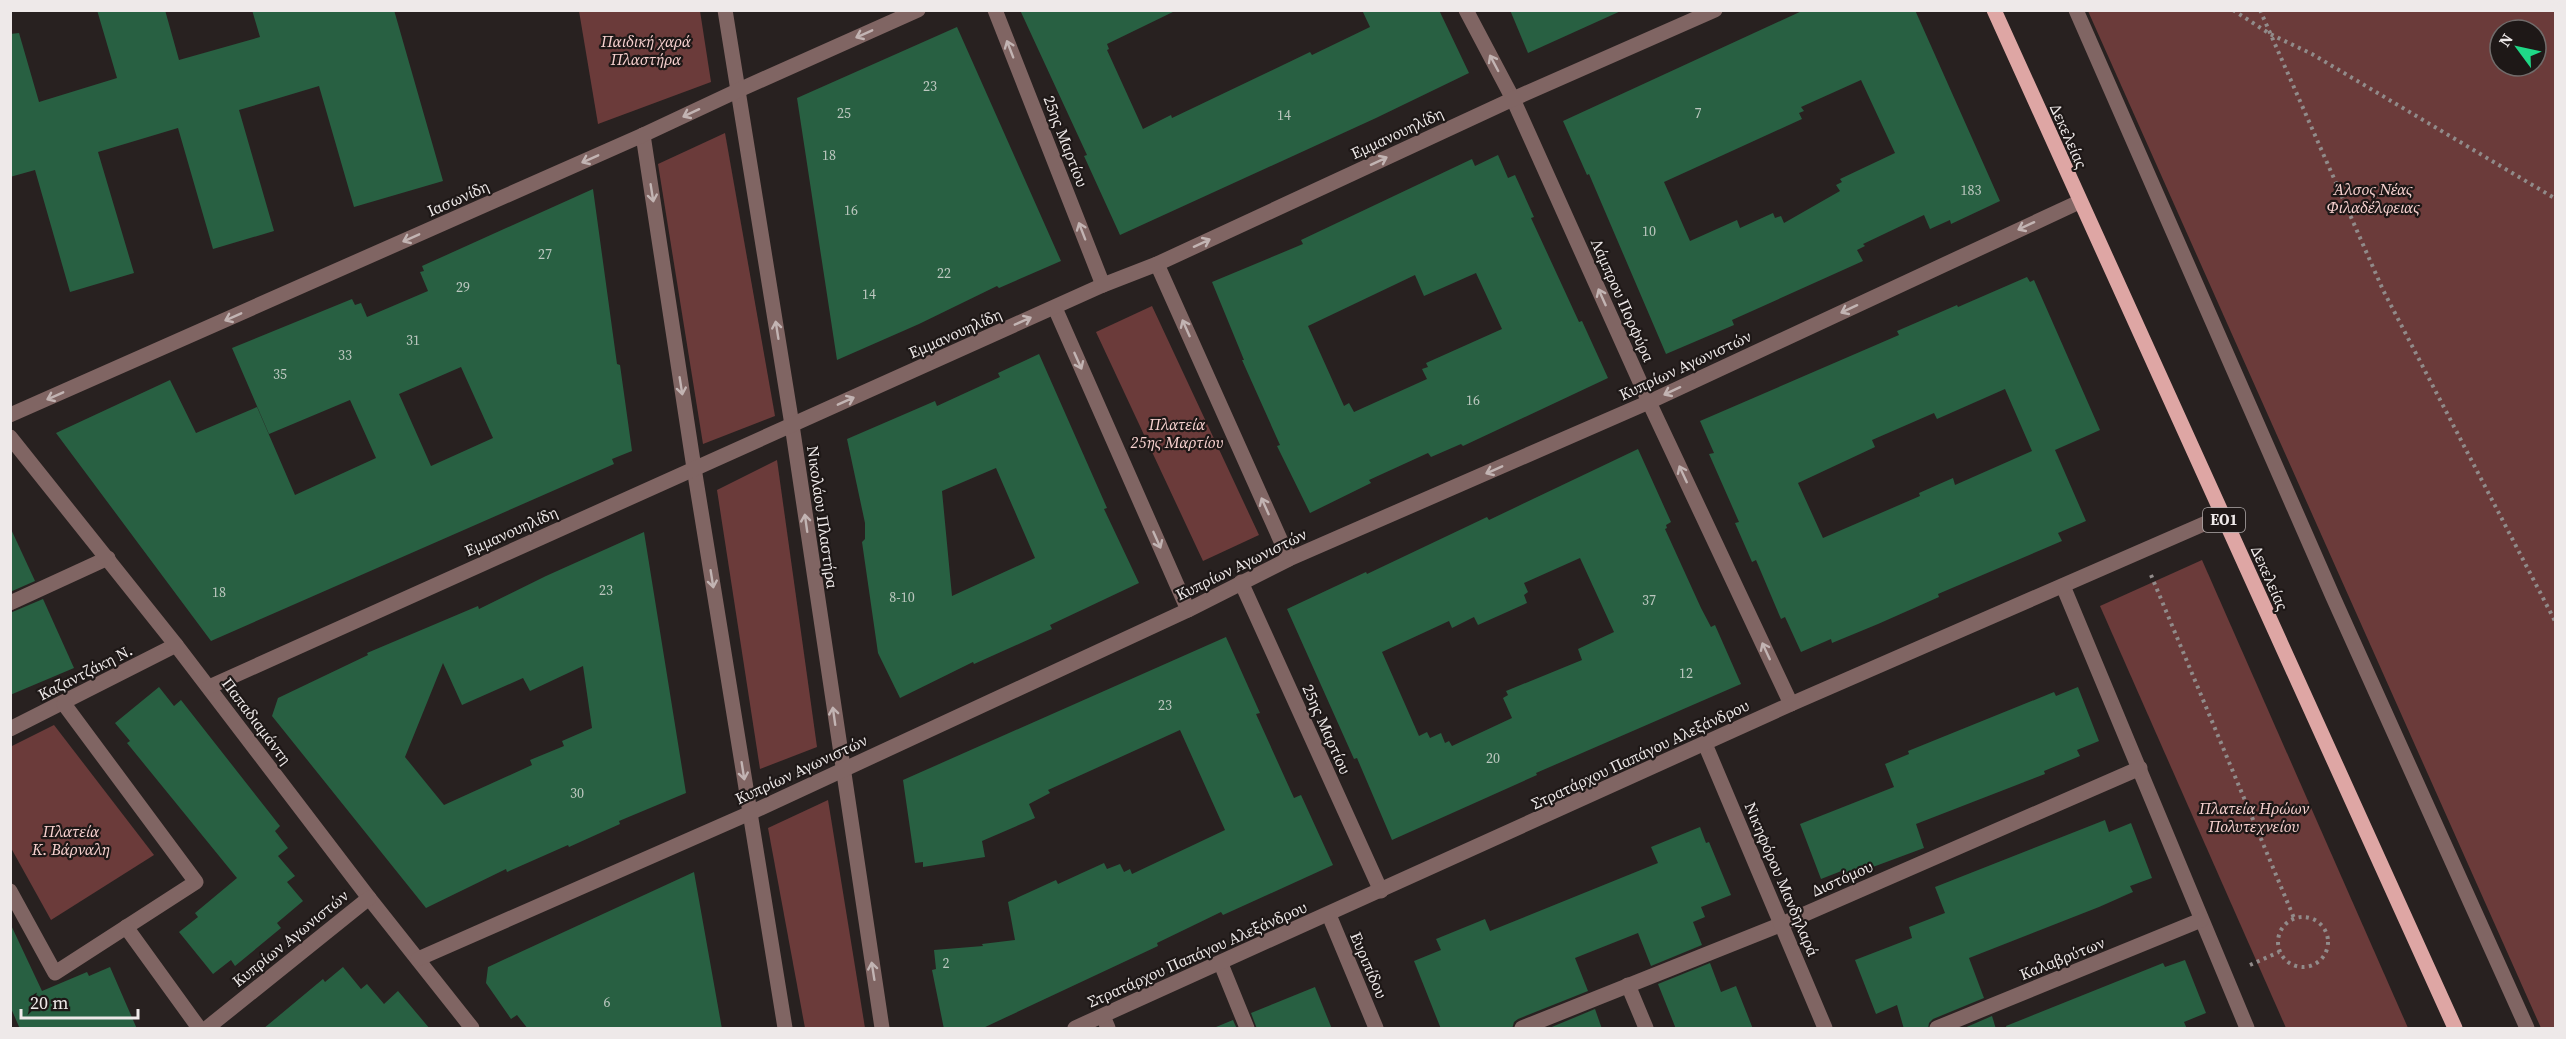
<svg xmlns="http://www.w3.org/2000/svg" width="2566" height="1039" font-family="'Source Serif 4',serif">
<rect width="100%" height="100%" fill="#282120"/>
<!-- green -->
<g fill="#6b3b3a" fill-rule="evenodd">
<polygon points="579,11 700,11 711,82 598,124"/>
<path d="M2088,11H2555V1028H2541ZM2500,30H2536V66H2500Z"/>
<polygon points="725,133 775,416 703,444 658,164"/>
<polygon points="1152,306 1259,535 1203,561 1096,332"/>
<polygon points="777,460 817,747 760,769 717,490"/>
<polygon points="2202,560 2408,1028 2286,1028 2100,606"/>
<polygon points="54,725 154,855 51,920 11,848 10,747"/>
<polygon points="828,800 865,1028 805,1028 768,828"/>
</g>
<!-- building -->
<g fill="#286042" fill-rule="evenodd">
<polygon points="97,10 165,10 179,60 260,37 252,10 394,10 443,181 354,207 319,86 239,110 274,231 213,249 178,128 98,152 134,273 70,292 35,170 10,177 10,34 19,33 39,102 117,78"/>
<polygon points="1020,10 1177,10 1107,44 1109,49 1107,50 1143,129 1171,115 1172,118 1310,52 1312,55 1370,27 1362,10 1439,10 1469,73 1376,118 1120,235 1084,156 1087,155"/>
<polygon points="1510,10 1623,10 1528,53"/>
<path d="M1804,10H1915L2000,201L1951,224L1950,220L1930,229L1924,215L1863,244L1865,246L1857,250L1863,261L1732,320L1734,325L1666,354L1589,174L1587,175L1563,121ZM1861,80L1895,153L1840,179L1842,182L1836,185L1840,191L1784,223L1781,216L1775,218L1773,213L1740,228L1737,220L1690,241L1664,182L1802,119L1799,113L1804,111L1801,107Z"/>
<polygon points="957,27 1061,261 999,288 997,286 919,324 837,360 797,98"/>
<path d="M1498,155L1508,178L1515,175L1534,217L1531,218L1579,322L1582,321L1608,378L1463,446L1461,444L1431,457L1428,453L1369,480L1371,483L1310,513L1277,446L1280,445L1242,360H1244L1212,282L1303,244L1301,240L1472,159L1475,166ZM1476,273L1502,329L1426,363L1428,367L1422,369L1427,379L1354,412L1349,403L1344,406L1308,326L1415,275L1424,296Z"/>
<path d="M593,189L617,364L620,365L632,451L612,459L614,464L211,641L56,433L170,380L196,433L257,407L295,495L376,458L350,400L269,434L232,348L352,299L355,305L361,303L367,317L428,291L420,272L424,271L422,266ZM461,367L493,438L431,466L399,394Z"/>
<path d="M2027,277L2030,282L2034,280L2100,430L2055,450L2086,521L2058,533L2062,541L1938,594L1939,597L1878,624L1832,643L1831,639L1801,652L1785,617L1781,619L1756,560L1752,562L1735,523L1739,522L1709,454L1714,453L1700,421L1899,335L1897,331L1957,305L1958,307ZM2005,389L2032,451L1955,485L1953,478L1919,493L1920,496L1823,538L1798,483L1875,447L1872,440L1934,413L1937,419Z"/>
<path d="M1039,354L1107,508L1104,509L1139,583L1050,625L1052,629L974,664L973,662L900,698L878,653L862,542L865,539V523L847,439L935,401L937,406L1000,377L998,373ZM996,468L1035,558L952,596L942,491Z"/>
<path d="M1638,449L1671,522L1666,525L1667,528L1665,529L1701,608L1711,627L1715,625L1741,684L1536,773L1537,775L1392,840L1357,758L1354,759L1287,609L1366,572L1367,574L1487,517L1489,520ZM1580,558L1614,632L1578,649L1582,660L1506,691L1508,695L1503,698L1512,718L1452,746L1449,741L1445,743L1441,733L1430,738L1427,732L1419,736L1382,652L1449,621L1452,628L1474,617L1478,625L1527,603L1524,595L1528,592L1524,583Z"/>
<polygon points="10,527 35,581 10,592"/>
<path d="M644,532L686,793L619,821L620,824L569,847L568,845L507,872L506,869L426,908L272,716L278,698L368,655L367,653L478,606L479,609L546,576ZM443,663L462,705L523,678L530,691L583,666L592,728L562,741L564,746L530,760L532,765L444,805L405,757Z"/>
<polygon points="43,599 74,668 10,695 10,613"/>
<polygon points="1226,637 1260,713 1256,714 1294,798 1301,795 1333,865 1223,915 1221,912 1157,943 1158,946 981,1029 944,1029 932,970 936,969 934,950 983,946 982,944 1015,940 1008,902 1056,880 1058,884 1104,863 1107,869 1120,864 1124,872 1130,869 1132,874 1225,830 1180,730 1048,790 1050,793 1029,804 1035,818 982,841 985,857 923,867 923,862 915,863 903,780"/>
<polygon points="159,687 174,706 181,700 280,826 275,831 288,848 278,856 295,876 287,882 303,901 277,923 281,928 235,966 231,960 213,974 179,932 198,917 195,913 237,878 127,743 130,741 115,723"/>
<polygon points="2078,687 2099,741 2077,750 2080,756 2044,771 2045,774 1916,824 1924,848 1846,877 1844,870 1821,879 1800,824 1894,787 1885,764 1909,754 1908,751 2054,692 2056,696"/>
<polygon points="2105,820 2109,832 2131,823 2152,878 2130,886 2133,892 2099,907 1969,958 1984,998 1933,1019 1929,1023 1928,1029 1904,1029 1897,1005 1876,1014 1855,960 1912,938 1909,927 1945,913 1935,887"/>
<polygon points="1700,827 1706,843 1709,842 1731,895 1701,907 1705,917 1693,922 1702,945 1651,966 1638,933 1575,958 1588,991 1518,1019 1514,1022 1512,1029 1441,1029 1414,961 1441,950 1436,939 1485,919 1490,931 1658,863 1651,847"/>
<polygon points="694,872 722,1029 528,1029 517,1015 511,1019 486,983 488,967"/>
<polygon points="10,923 42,991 87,972 89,976 110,967 137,1029 20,1029 10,1006"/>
<polygon points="2185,960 2206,1013 2184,1022 2187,1029 2007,1029 2006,1026 2163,963 2165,967"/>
<polygon points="1710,963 1721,992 1736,986 1753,1029 1676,1029 1658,984"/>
<polygon points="343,967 361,989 367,984 384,1004 398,991 430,1029 263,1029 323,979 325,982"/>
<polygon points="1315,987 1332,1029 1257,1029 1251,1013"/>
<polygon points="1595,1009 1602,1029 1547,1029"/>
<polygon points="1992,1016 1996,1029 1962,1029"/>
<polygon points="1233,1020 1237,1029 1216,1029 1216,1027"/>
</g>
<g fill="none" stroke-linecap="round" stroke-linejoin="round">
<!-- path -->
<g stroke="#918b8a" stroke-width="4" stroke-dasharray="3 4.5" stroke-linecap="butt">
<polyline points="2233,10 2270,34 2312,54 2556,199"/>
<polyline points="2260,10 2383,290 2556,623"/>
<polyline points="2151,575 2294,918"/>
<circle cx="2303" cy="942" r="25"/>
<polyline points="2250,965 2279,952"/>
</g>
<!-- pedestrian -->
<g stroke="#806563" stroke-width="15">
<polyline points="2076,10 2333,597 2527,1028"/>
<polyline points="2063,586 2247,1028"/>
<polyline points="10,603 108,558"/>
<polyline points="10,729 176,645"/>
<polyline points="10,891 55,973 196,882 64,704"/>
<polyline points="1329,915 1376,1028"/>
<polyline points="126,927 199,1028"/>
<polyline points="1221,964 1247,1028"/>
<polyline points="1628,985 1646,1028"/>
<polyline points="1103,1016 1108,1028"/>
<polyline points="1522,1028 1782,924 2140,768"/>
<polyline points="1937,1028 2201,920"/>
</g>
<!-- minor -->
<g stroke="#806563" stroke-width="15">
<polyline points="725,10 792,425 882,1028"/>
<polyline points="995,10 1103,285"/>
<polyline points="1466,10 1513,99 1649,402 1791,704"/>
<polyline points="643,135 694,468 785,1028"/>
<polyline points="1157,264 1289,559"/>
<polyline points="1055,308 1188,610"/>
<polyline points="10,415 643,135 739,90 918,10"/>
<polyline points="10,437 176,645 369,898 472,1028"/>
<polyline points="1241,582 1381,891"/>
<polyline points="209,687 1103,285 1157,264 1513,99 1715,10"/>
<polyline points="1705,744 1825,1028"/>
<polyline points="418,959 750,813 1188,610 1289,559 1649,402 2079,202"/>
<polyline points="207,1028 369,898"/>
<polyline points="1075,1028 1791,704 2222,516"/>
</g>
<!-- primary -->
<polyline stroke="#dea6a4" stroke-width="15" points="1994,10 2455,1028"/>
</g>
<!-- one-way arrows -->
<defs><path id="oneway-shaft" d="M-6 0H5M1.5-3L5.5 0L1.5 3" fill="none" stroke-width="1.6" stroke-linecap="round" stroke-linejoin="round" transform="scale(1.5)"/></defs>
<g stroke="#c2b4b3">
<use href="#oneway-shaft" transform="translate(864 34) rotate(156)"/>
<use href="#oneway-shaft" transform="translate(1010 49) rotate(-111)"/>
<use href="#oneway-shaft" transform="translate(1494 63) rotate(-118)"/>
<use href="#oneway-shaft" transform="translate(691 113) rotate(155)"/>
<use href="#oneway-shaft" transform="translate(590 159) rotate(156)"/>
<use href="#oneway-shaft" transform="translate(1379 161) rotate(-25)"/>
<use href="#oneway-shaft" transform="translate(652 193) rotate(81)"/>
<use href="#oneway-shaft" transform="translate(2026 226) rotate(155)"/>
<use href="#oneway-shaft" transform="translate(1082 231) rotate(-111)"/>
<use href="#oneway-shaft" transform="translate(411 238) rotate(156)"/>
<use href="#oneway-shaft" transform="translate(1202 243) rotate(-25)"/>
<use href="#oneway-shaft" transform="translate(1602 297) rotate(-114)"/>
<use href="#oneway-shaft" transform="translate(1849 309) rotate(155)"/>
<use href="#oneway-shaft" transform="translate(233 317) rotate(156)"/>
<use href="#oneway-shaft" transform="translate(1023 321) rotate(-24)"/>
<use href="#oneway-shaft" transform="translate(1186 328) rotate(-114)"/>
<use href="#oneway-shaft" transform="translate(777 330) rotate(-99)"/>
<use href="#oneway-shaft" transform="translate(1078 361) rotate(66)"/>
<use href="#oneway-shaft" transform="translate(681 386) rotate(81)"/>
<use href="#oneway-shaft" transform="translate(1672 391) rotate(155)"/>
<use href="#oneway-shaft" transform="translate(55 396) rotate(156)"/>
<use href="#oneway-shaft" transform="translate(846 401) rotate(-24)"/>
<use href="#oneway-shaft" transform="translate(1494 470) rotate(156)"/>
<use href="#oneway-shaft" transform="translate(1683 474) rotate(-115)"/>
<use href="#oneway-shaft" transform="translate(1265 506) rotate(-114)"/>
<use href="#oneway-shaft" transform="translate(806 523) rotate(-98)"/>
<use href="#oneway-shaft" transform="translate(1157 540) rotate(66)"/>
<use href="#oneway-shaft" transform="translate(712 579) rotate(81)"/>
<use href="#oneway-shaft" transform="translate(1766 651) rotate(-115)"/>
<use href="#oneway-shaft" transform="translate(834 716) rotate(-98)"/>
<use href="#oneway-shaft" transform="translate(743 771) rotate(81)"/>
<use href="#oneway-shaft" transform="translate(873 971) rotate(-99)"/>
</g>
<g text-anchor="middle" stroke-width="4.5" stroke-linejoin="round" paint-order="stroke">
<!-- number labels -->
<g font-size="14" fill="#bcc7bf">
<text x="930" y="91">23</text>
<text x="844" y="118">25</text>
<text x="1698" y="118">7</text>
<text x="1284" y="120">14</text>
<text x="829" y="160">18</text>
<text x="1971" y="195">183</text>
<text x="851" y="215">16</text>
<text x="1649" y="236">10</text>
<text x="545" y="259">27</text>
<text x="944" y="278">22</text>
<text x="463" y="292">29</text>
<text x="869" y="299">14</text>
<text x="413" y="345">31</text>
<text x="345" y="360">33</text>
<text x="280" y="379">35</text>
<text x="1473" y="405">16</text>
<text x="606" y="595">23</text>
<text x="219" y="597">18</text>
<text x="902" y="602">8-10</text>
<text x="1649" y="605">37</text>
<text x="1686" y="678">12</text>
<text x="1165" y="710">23</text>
<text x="1493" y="763">20</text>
<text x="577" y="798">30</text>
<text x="946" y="968">2</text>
<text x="607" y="1007">6</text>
</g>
<!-- shield labels -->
<rect fill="#1e1817" stroke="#b0aaaa" stroke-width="1.5" x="2203" y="508" width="42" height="24" rx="4.5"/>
<g font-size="15" font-weight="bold" fill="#eee9e9">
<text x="2224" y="525">ΕΟ1</text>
</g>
<!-- park labels -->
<g font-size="16" font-style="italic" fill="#f8d2d0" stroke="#1e1817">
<text x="646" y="47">Παιδική χαρά<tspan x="646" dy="18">Πλαστήρα</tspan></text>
<text x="2373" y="195">Άλσος Νέας<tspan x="2373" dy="18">Φιλαδέλφειας</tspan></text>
<text x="1177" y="430">Πλατεία<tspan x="1177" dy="18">25ης Μαρτίου</tspan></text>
<text x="2254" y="814">Πλατεία Ηρώων<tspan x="2254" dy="18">Πολυτεχνείου</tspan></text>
<text x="71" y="837">Πλατεία<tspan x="71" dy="18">Κ. Βάρναλη</tspan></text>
</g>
<!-- street labels -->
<g font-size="16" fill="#eee9e9" stroke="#1e1817">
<text transform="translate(1397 133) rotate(-25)" y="6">Εμμανουηλίδη</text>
<text transform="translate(2069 136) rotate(66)" y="6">Δεκελείας</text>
<text transform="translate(1066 141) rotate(69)" y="6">25ης Μαρτίου</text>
<text transform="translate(458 198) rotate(-24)" y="6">Ιασωνίδη</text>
<text transform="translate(1623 300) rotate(66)" y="6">Λάμπρου Πορφύρα</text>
<text transform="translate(955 333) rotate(-24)" y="6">Εμμανουηλίδη</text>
<text transform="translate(1685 365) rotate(-25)" y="6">Κυπρίων Αγωνιστών</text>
<text transform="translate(823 517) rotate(82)" y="6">Νικολάου Πλαστήρα</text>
<text transform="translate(511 531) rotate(-24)" y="6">Εμμανουηλίδη</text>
<text transform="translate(1241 564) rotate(-26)" y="6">Κυπρίων Αγωνιστών</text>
<text transform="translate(2270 578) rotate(66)" y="6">Δεκελείας</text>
<text transform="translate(85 672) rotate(-27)" y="6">Καζαντζάκη Ν.</text>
<text transform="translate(257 721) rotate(53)" y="6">Παπαδιαμάντη</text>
<text transform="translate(1327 729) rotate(66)" y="6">25ης Μαρτίου</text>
<text transform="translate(1640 754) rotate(-25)" y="6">Στρατάρχου Παπάγου Αλεξάνδρου</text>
<text transform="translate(801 769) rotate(-25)" y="6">Κυπρίων Αγωνιστών</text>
<text transform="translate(1842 878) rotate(-24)" y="6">Διστόμου</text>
<text transform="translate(1782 879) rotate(67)" y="6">Νικηφόρου Μανδηλαρά</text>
<text transform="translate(290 938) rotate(-39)" y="6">Κυπρίων Αγωνιστών</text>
<text transform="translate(1197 954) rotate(-24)" y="6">Στρατάρχου Παπάγου Αλεξάνδρου</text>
<text transform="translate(2062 958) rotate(-22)" y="6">Καλαβρύτων</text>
<text transform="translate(1369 965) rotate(67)" y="6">Ευριπίδου</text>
</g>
</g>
<!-- border -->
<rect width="2566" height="1039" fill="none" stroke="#eee9e9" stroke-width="24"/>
<!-- north arrow -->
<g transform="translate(2518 48) rotate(303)"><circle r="28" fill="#1e1817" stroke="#716c6b" stroke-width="1.5"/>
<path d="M0-4.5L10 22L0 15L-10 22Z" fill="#1fd887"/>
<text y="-9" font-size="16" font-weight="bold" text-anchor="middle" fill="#eee9e9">N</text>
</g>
<!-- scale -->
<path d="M21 1009v9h117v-9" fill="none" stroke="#eee9e9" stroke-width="3"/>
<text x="30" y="1009" font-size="18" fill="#eee9e9" stroke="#1e1817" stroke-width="4.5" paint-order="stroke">20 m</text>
</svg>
